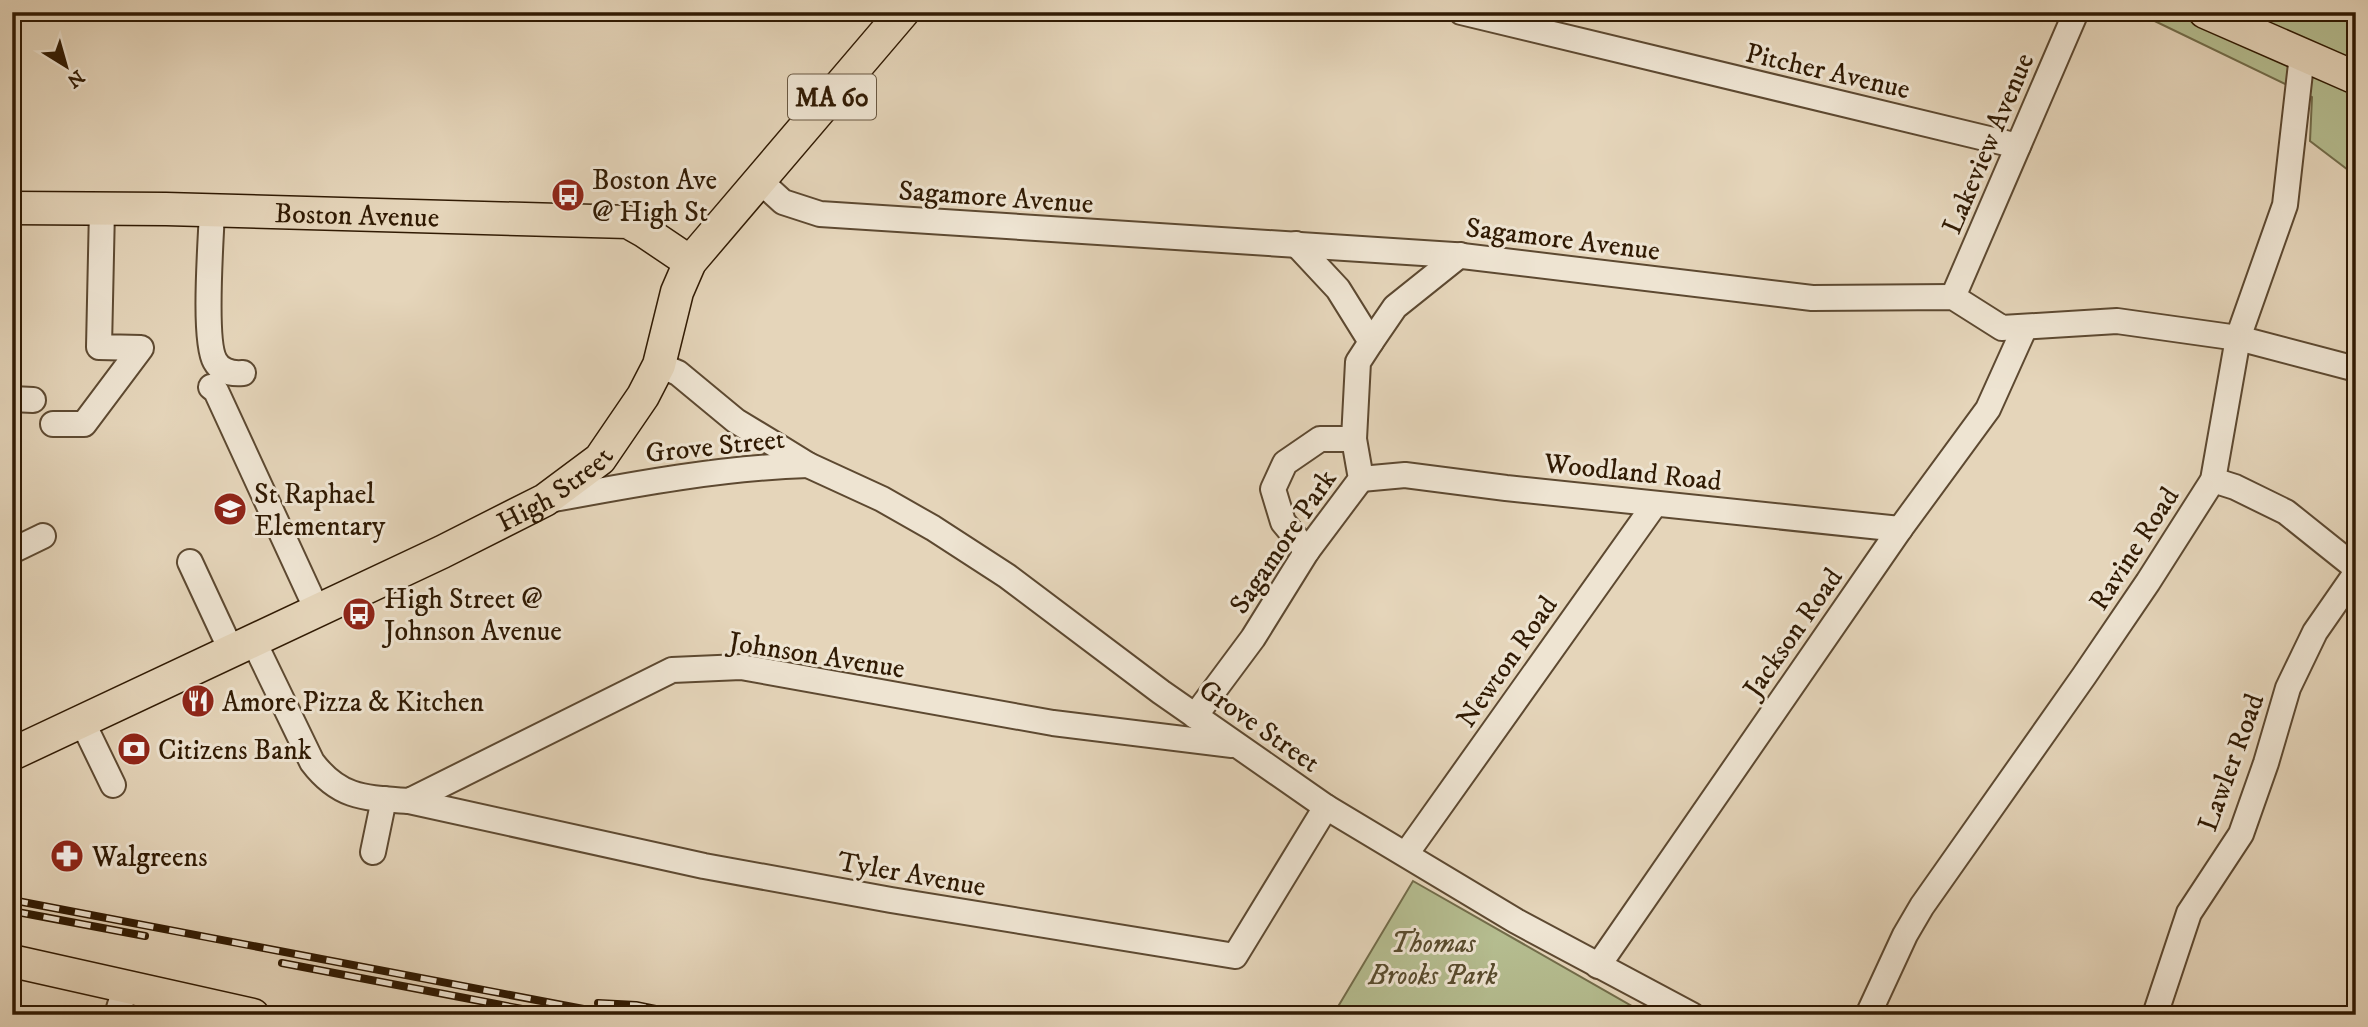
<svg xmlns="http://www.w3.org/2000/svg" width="2368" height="1027" font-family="'IM FELL DW Pica',serif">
<rect width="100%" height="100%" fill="#e5d5ba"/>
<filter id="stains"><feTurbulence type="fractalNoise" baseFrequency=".00286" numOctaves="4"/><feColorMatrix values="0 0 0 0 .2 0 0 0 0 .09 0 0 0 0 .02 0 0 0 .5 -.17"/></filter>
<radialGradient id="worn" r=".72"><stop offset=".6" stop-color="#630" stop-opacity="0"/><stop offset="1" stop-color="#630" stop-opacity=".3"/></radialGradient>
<!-- green -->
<g fill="#b5bd90" stroke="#726c4a" stroke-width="2">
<polygon points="2136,12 2356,12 2356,176 2310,141 2312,97"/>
<polygon points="1413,881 1632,1006 1651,1015 1333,1015"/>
</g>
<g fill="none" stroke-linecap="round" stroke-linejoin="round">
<defs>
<g id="minor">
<polyline points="1461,12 2018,146"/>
<polyline points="760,181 783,202 820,214 1454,255 1812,298 1953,297 2002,328 2117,321 2238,338 2356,369"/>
<path d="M212,211C211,239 203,340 215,361C221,372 232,374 243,373"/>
<polyline points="1953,297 2076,12"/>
<polyline points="1371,342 1395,307 1460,255"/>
<polyline points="659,365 678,373 736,421 779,447 808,465 882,499 933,528 1007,576 1161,692 1326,807 1516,921 1692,1015"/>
<polyline points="211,387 216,391 317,610"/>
<polyline points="12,399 33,400"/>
<polyline points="53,424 84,424 141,348 99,347 102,209"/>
<polyline points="1361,479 1405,475 1506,488 1900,529"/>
<polyline points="2213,480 2235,487 2286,512 2356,568"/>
<path d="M549,500C635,484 720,468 808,465"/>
<polyline points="12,551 43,536"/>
<polyline points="1307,551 1283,522 1273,489 1285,463 1320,439 1354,439"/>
<polyline points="190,562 231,650"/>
<path d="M253,640L312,762C340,799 366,798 409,801L672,670L741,667L1053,723L1232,745"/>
<polyline points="1195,716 1253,638 1307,551 1361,479 1354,439 1358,362 1371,342 1338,289 1296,244"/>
<polyline points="82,721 113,785"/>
<polyline points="409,801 704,866 891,900 1235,956 1326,807"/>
<polyline points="373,852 384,799"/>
<polyline points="1406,854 1655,504"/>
<polyline points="1598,966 1900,529 1988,409 2025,327"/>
<polyline points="117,1015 126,985"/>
<polyline points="1868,1015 1905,935 1922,906 2084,676 2148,582 2213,480 2238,338 2285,205 2302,55"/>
<polyline points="2155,1015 2189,913 2241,834 2266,763 2288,688 2315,632 2356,573"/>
</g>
<g id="major">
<polyline points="2205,12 2356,78"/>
<path id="s1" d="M12,208L166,209L628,222L644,231L690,262"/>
<path id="s2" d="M12,754L442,552L545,500L600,459L643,396L659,365L677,292L690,262L903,12"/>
<polyline points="12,961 253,1015"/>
</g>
</defs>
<!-- minor casing -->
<use href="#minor" stroke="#5d4931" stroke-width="28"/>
<!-- major casing -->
<use href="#major" stroke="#301a03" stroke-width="35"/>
<!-- minor -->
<use href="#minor" stroke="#eee4d2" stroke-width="24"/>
<!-- major -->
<use href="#major" stroke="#e5d5ba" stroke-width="32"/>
<defs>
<g id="rail">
<polyline points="12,900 615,1015"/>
<polyline points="12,911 145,936"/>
<polyline points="282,963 554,1015"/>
<polyline points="598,1003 636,1005 685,1015"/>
</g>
</defs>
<!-- rail casing -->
<use href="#rail" stroke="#301a03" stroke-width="8"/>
<!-- rail -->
<use href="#rail" stroke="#eee4d2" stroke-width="5" stroke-dasharray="16" stroke-linecap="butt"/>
</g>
<!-- icons -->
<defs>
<symbol id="bus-disc" viewBox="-11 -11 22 22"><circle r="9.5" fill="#8f2418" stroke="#eee4d2"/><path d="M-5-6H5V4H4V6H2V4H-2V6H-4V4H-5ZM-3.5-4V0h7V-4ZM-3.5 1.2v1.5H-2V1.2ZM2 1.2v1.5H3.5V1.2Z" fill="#fff"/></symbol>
<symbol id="school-disc" viewBox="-11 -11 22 22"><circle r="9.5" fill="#8f2418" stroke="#eee4d2"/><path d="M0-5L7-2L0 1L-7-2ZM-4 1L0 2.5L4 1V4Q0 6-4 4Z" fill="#fff"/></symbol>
<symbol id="restaurant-disc" viewBox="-11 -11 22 22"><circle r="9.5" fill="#8f2418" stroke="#eee4d2"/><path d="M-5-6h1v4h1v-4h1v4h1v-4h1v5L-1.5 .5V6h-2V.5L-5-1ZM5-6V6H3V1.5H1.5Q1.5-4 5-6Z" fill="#fff"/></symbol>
<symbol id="bank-disc" viewBox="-11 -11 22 22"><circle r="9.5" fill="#8f2418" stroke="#eee4d2"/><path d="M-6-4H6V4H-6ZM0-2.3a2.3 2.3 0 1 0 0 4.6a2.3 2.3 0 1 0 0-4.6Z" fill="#fff"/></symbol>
<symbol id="pharmacy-disc" viewBox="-11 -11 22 22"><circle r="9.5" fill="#8f2418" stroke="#eee4d2"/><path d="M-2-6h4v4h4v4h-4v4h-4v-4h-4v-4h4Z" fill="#fff"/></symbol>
</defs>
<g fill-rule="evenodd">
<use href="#bus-disc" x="549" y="176" width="38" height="38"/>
<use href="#school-disc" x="211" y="490" width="38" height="38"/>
<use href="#bus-disc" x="340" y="595" width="38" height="38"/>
<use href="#restaurant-disc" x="179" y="682" width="38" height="38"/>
<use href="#bank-disc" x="115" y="730" width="38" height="38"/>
<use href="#pharmacy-disc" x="48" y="837" width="38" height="38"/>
</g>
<g text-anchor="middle" stroke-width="6" stroke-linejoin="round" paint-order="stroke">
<!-- shield labels -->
<rect fill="#eee4d2" stroke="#695741" stroke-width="2" x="788" y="74.5" width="88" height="45" rx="5"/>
<g font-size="26" font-weight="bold" fill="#301a03">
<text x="832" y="106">MA 60</text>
</g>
<!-- street labels -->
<g font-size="28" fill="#301a03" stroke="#eee4d2">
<text transform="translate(1828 70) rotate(13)" y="10">Pitcher Avenue</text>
<text transform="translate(1987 143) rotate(-67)" y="10">Lakeview Avenue</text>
<text transform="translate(996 196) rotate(4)" y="10">Sagamore Avenue</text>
<text dy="10" stroke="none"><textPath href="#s1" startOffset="345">Boston Avenue</textPath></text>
<text transform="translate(1563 238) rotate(7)" y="10">Sagamore Avenue</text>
<text transform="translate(715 445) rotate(-6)" y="10">Grove Street</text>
<text transform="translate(1633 471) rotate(6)" y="10">Woodland Road</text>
<text dy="10" stroke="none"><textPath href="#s2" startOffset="604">High Street</textPath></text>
<text transform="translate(1282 541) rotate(-56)" y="10">Sagamore Park</text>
<text transform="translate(2133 548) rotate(-57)" y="10">Ravine Road</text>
<text transform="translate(1792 632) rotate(-55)" y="10">Jackson Road</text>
<text transform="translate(817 654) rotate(9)" y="10">Johnson Avenue</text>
<text transform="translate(1506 661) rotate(-55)" y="10">Newton Road</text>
<text transform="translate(1260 725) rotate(35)" y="10">Grove Street</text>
<text transform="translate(2230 762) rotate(-70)" y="10">Lawler Road</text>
<text transform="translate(912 873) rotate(10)" y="10">Tyler Avenue</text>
</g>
<!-- poi labels -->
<g font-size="28" fill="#301a03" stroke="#eee4d2" text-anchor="start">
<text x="592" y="189">Boston Ave<tspan x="592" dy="32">@ High St</tspan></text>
<text x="254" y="503">St Raphael<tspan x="254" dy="32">Elementary</tspan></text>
<text x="384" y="608">High Street @<tspan x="384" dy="32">Johnson Avenue</tspan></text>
<text x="222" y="711">Amore Pizza &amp; Kitchen</text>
<text x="158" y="759">Citizens Bank</text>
<text x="92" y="866">Walgreens</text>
</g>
<!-- park labels -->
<g font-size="28" font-style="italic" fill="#584b2d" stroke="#eee4d2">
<text x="1433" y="952">Thomas<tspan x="1433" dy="32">Brooks Park</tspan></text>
</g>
</g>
<!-- margin -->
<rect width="2368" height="1027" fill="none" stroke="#e5d5ba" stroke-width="42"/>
<rect x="14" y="14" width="2340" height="999" fill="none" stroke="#301a03" stroke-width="3.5"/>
<rect x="21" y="21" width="2326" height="985" fill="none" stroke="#301a03" stroke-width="2"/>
<!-- north arrow -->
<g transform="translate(66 66) rotate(143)" stroke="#eee4d2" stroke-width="5" paint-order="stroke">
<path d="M0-5L12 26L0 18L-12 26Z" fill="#301a03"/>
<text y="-10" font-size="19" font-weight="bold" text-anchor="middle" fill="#301a03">N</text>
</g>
<rect width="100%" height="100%" filter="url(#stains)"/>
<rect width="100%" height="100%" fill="url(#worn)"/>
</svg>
